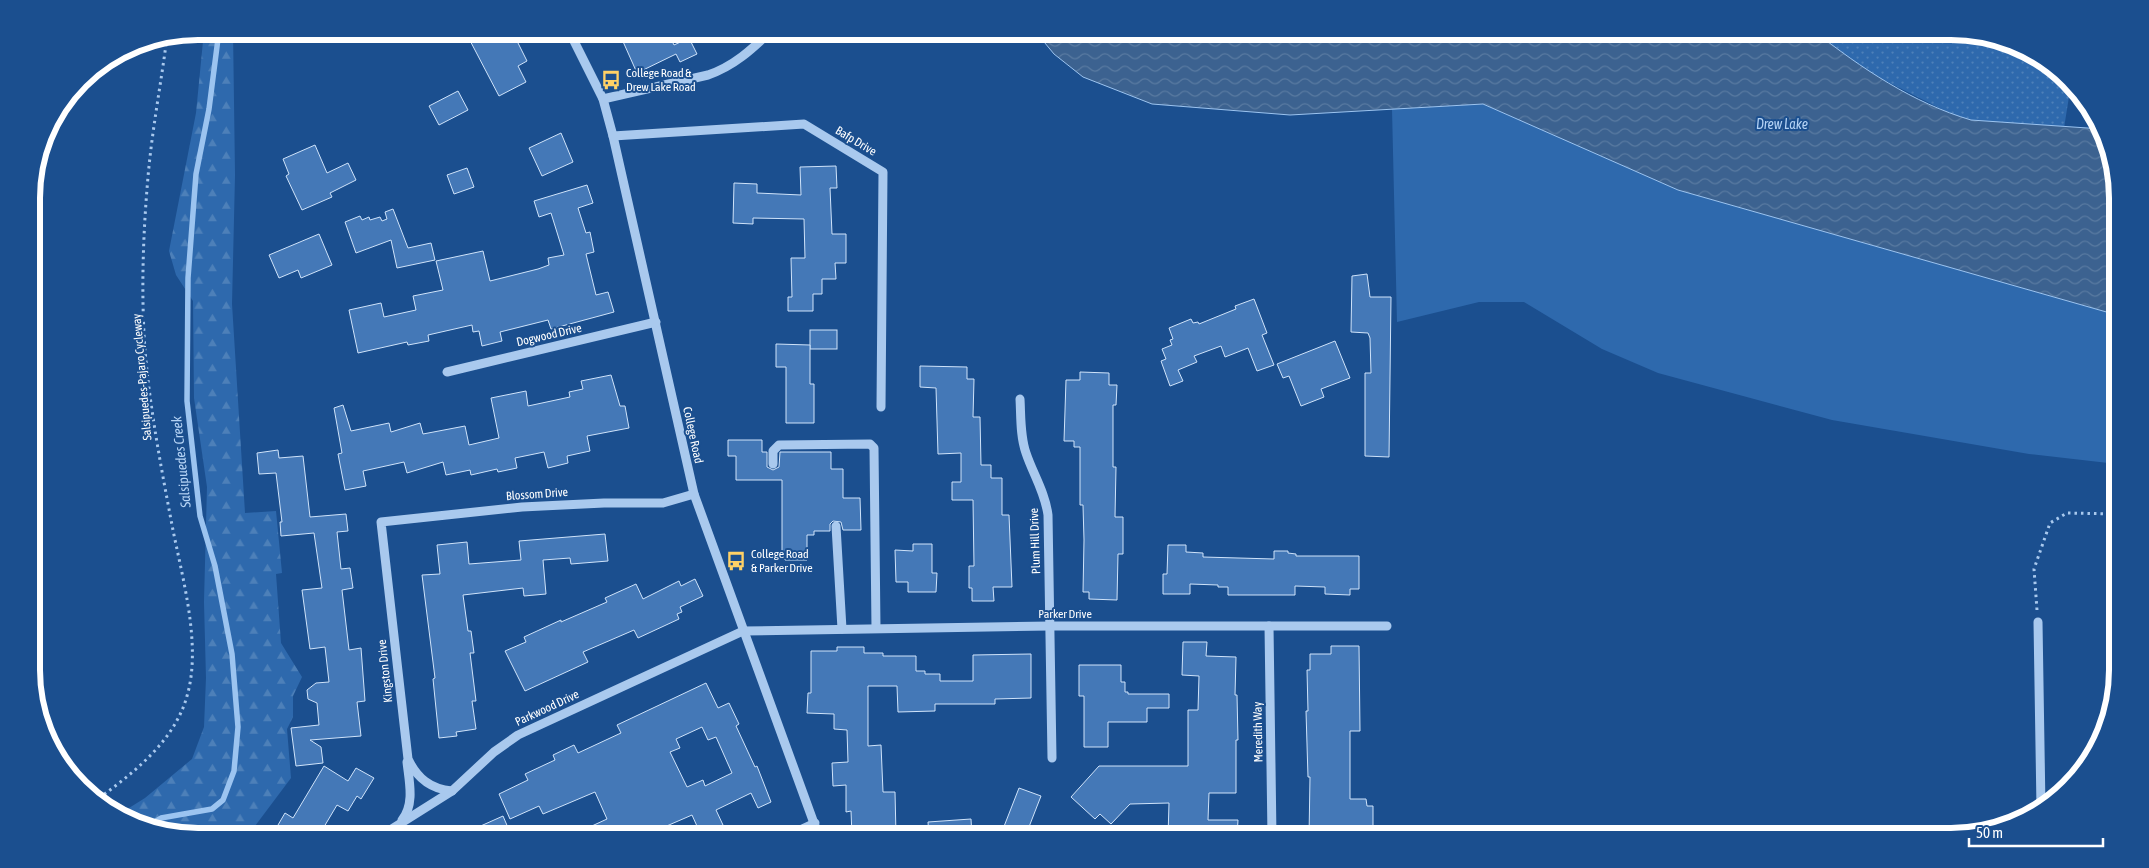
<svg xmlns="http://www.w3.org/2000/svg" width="2149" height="868" font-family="'Asap Condensed',sans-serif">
<defs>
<pattern id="forest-firs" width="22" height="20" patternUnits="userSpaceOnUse" patternTransform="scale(1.25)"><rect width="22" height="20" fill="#2e69ad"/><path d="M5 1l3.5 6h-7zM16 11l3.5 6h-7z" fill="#4d80b9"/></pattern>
<pattern id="park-dots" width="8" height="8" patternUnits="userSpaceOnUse" patternTransform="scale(1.25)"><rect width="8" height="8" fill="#2e69ad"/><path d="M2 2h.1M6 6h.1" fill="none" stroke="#4d80b9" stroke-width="1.8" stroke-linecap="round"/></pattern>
<pattern id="water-waves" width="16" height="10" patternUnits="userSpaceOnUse" patternTransform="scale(1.25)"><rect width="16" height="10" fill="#3c6290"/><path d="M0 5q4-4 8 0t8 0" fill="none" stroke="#597aa1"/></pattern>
</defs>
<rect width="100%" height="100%" fill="#1b4f8f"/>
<!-- grass -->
<polygon fill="#2e69ad" points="1483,104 1678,190 2117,315 2117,464 2029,454 1832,420 1658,373 1602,349 1524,302 1479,302 1397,322 1392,109"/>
<!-- forest -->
<polygon fill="url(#forest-firs)" points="204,31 233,31 235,175 232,304 245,513 276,511 282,573 276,574 281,643 302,677 293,696 293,717 287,729 291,778 255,826 243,837 198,837 144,828 121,813 145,798 192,759 204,727 206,678 204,602 207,487 194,398 193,301 176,275 169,251 196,113"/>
<!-- park -->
<polygon fill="url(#park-dots)" points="1814,31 1951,31 2005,40 2071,84 2064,128 1971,120 1951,114 1868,72"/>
<!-- water -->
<path fill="url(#water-waves)" stroke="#9cc4f0" d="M1035,31H1814C1861,68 1913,103 1971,120L2102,129L2116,176L2117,315L1678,190L1483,104L1290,115L1152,104L1083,77L1054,54Z"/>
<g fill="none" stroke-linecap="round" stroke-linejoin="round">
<!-- stream -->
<polyline stroke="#9cc4f0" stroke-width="5.5" points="144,828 161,818 212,809 223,800 234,771 238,727 232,654 215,566 200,516 187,401 188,278 196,174 209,109 219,31"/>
</g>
<!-- building -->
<g fill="#4478b7" stroke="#cfe3fa" fill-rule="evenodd">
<polygon points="465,31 512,31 527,61 518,66 526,82 499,96"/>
<polygon points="624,31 667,31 674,45 689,38 697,54 680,62 676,54 637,73 621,37 626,36"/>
<polygon points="458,91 468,110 439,125 429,106"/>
<polygon points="561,133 573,162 542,176 529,148"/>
<polygon points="315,145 327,173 348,163 356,180 330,193 332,197 302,210 286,176 289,174 283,159"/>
<polygon points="836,166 837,188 830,188 832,234 846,234 846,263 835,263 836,279 822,279 822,294 813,294 813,311 788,311 788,297 792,297 791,258 805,258 804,219 753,218 753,224 733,223 734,183 757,184 757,193 801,195 800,167"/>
<polygon points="467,168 474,187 454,194 447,175"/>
<polygon points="587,185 593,203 578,208 586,233 590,232 594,252 586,254 596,295 608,292 614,312 551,329 548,320 500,332 502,341 482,346 479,331 473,332 472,325 428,335 429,341 408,345 407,342 358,353 349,310 381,303 384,317 416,310 413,296 443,290 436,261 483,251 490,281 538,269 549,265 548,258 564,255 551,213 539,217 534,201"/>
<polygon points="393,209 408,248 431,243 435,260 397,268 391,240 356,253 345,222 360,216 362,220 369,217 370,220 380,217 382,221 387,219 385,212"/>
<polygon points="319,234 332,265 301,278 298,270 279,278 269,255"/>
<polygon points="1367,274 1370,297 1391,297 1389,457 1365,456 1365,373 1371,373 1370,338 1368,333 1351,332 1352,276"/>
<polygon points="1254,299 1267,333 1262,335 1274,365 1257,371 1248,348 1225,357 1221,346 1194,356 1197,362 1178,370 1183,381 1170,386 1161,361 1166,359 1162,349 1172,345 1170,340 1173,339 1169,328 1191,319 1193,323 1198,322 1199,324 1236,309 1235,306"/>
<rect x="810" y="330" width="27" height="19"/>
<polygon points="1335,341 1350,378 1321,389 1324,397 1301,406 1289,376 1283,378 1277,364"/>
<polygon points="776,344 810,345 810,384 814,384 814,423 786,423 786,367 776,367"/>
<polygon points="920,366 967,367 967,379 974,379 973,417 980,417 981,465 991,465 991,478 1002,478 1002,515 1009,515 1012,587 993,587 994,601 972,601 972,588 969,588 969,566 974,566 973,500 952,500 952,482 961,482 961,453 938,454 936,388 920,387"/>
<polygon points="1080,372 1109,373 1109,385 1117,385 1116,405 1113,405 1113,467 1116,467 1115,517 1123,517 1123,554 1118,554 1117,600 1089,599 1089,592 1083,592 1084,540 1083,505 1080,505 1080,447 1074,447 1074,441 1064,441 1066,380 1080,380"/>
<polygon points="611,375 620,406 625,406 629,428 587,436 590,451 567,456 568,463 548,468 544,452 515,458 517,468 498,472 497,469 471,475 470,470 446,475 443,462 407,473 404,462 363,471 366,486 345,490 338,454 342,453 334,408 343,405 351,431 389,423 391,432 420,423 423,434 465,426 469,445 499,438 491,398 526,391 528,406 570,397 569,392 583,389 581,381"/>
<polygon points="728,440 762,440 762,452 767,452 767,467 773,470 779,467 780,452 831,452 831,469 843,469 843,498 860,498 861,530 843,530 841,522 833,521 830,524 830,531 814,531 814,535 807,535 807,560 785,560 785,554 782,554 782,480 736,480 736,456 728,456"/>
<polygon points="278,450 279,458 303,456 310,517 346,514 348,531 337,532 341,569 350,568 353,588 342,590 349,650 361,648 365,701 357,702 361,736 310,740 321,747 323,763 296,766 291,728 319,725 317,703 308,699 307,690 316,683 329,682 325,647 310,649 302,590 322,588 314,533 281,536 280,522 282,522 276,473 259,474 257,453"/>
<polygon points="605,534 608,561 571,564 570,558 543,560 546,594 524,596 523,588 463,595 468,631 471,631 474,653 470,653 476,701 472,701 476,729 456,732 457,736 439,738 433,679 435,678 422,575 440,574 437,545 467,542 469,564 521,560 519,541"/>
<polygon points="913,544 932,544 932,573 937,573 936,592 908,592 908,582 896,582 895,550 913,551"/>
<polygon points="1168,545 1186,545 1186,552 1203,553 1203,557 1274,559 1274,551 1288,551 1288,553 1296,554 1296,556 1359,556 1359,589 1350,589 1350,595 1325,594 1325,587 1295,586 1295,595 1228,595 1228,587 1218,587 1218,585 1190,584 1190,594 1163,594 1163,574 1167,574"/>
<polygon points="695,579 703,596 680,607 682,612 677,614 679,619 638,638 634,630 583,652 588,662 525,691 505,651 526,642 524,637 561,620 561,622 607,602 605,598 636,584 643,599 679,581 681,586"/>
<polygon points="1183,642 1207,642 1206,656 1236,657 1235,695 1237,695 1238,740 1236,740 1236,793 1209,793 1208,820 1238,820 1237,837 1168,837 1169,803 1130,804 1111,824 1100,814 1095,819 1071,797 1099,766 1188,766 1188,710 1198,710 1199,676 1182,675"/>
<polygon points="1331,646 1359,646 1360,731 1350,731 1350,799 1366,799 1367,806 1373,806 1373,833 1367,833 1367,837 1309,837 1310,777 1308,777 1306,711 1308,711 1307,670 1310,670 1310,654 1331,654"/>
<polygon points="837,647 864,647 864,653 883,653 883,656 916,656 916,671 925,671 925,674 940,674 940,681 973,681 973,655 1031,654 1031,698 995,699 995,704 935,704 935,711 898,712 897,686 868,686 868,746 881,745 883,792 895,792 896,835 852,836 851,811 846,812 846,785 833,786 832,763 848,762 847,730 834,729 834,714 807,713 808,693 811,693 811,651 837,651"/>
<polygon points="1079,665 1121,665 1121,682 1125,682 1125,692 1128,692 1128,694 1169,694 1169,708 1147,708 1147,722 1108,722 1108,747 1084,747 1084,696 1079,696"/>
<path d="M706,683L718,708L729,703L739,724L736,726L755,767L757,766L771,802L758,808L751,793L716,810L723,825L701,835L692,815L662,828L666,837H568L607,819L595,792L543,814L539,806L510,819L499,794L528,780L525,774L555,760L553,755L574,745L578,753L621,733L617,725ZM702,727L708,740L716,737L732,773L705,786L703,780L687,787L670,752L680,748L676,739Z"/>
<polygon points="324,766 348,781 356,768 374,778 361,799 357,796 348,811 337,805 318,837 297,837 278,825 285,813 293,818"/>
<polygon points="1019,788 1041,796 1027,832 1020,830 1018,835 1003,829"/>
<polygon points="503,816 512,837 456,837"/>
<polygon points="971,819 972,837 929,837 928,822"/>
</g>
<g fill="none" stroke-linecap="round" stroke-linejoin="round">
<!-- path -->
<g stroke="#a9c9ee" stroke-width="3" stroke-dasharray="2.5 4" stroke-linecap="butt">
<polyline points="2037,610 2034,569 2050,523 2067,513 2117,514"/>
<path d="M99,798C135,772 175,740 187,696C202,645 182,577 172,525C161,467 150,409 145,350C141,293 143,234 148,177C152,130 161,84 167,37"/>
</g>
<!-- minor -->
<g stroke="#a9c9ee" stroke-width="9">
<polyline points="569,31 603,99 613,136 694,494 819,837"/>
<path d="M603,99L708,75C734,66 751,50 771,31"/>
<polyline points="613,136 804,124 883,172 881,407"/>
<polyline points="447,372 656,322"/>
<path d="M1020,399C1021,416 1020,436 1026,453C1033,474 1045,492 1048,515L1052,758"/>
<polyline points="773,464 773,451 779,445 870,444 874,448 876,628"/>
<polyline points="836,526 842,629"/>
<polyline points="2038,622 2041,808"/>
<polyline points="1269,626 1272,837"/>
<path d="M452,791C430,789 417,778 408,759L381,522L522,507L604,503H663L694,494"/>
<path d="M402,820C415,804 409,781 407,762"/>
<polyline points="379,837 452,791 494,752 518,735 743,631 1050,626 1387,626"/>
<polyline points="785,837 815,823"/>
</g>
</g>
<!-- icons -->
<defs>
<symbol id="bus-bare" viewBox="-9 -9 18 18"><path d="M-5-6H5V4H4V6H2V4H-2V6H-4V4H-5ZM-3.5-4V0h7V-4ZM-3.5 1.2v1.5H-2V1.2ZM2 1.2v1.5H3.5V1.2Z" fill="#ffd166" stroke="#1b4f8f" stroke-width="2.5" paint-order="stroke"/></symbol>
</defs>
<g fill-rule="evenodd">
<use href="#bus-bare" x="597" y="66" width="28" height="28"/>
<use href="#bus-bare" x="722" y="547" width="28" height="28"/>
</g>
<g text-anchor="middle" stroke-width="4" stroke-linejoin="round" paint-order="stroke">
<!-- poi labels -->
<g font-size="12" fill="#fff" stroke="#1b4f8f" text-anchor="start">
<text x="626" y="77">College Road &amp;<tspan x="626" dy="14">Drew Lake Road</tspan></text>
<text x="751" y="558">College Road<tspan x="751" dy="14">&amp; Parker Drive</tspan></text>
</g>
<!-- street labels -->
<g font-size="12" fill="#fff" stroke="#1b4f8f">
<text transform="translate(856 141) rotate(31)" y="4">Bafp Drive</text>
<text transform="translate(549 335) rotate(-13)" y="4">Dogwood Drive</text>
<text transform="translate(142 377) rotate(-95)" y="4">Salsipuedes-Pajaro Cycleway</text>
<text transform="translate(693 435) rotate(78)" y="4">College Road</text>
<text transform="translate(537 494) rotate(-4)" y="4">Blossom Drive</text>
<text transform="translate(1035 541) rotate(-92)" y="4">Plum Hill Drive</text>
<text x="1065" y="618">Parker Drive</text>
<text transform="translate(385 671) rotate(-96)" y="4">Kingston Drive</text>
<text transform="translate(547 708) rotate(-25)" y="4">Parkwood Drive</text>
<text transform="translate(1258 732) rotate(-91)" y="4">Meredith Way</text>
</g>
<!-- water labels -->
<g font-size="14" font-style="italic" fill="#b5d3f5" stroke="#1b4f8f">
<text x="1782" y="129">Drew Lake</text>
<text transform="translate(181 462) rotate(-96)" y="5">Salsipuedes Creek</text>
</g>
</g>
<!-- crop -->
<path d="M0 0H2149V868H0ZM198 40H1951A158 158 0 0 1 2109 198V670A158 158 0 0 1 1951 828H198A158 158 0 0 1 40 670V198A158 158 0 0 1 198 40Z" fill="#1b4f8f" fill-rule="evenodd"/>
<path fill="none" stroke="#fff" stroke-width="6" d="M198 40H1951A158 158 0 0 1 2109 198V670A158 158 0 0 1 1951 828H198A158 158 0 0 1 40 670V198A158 158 0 0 1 198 40Z"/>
<!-- scale -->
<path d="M1969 838v8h134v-8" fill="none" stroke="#ffffff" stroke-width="2.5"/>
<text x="1976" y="838" font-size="15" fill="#ffffff" stroke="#1b4f8f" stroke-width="4" paint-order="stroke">50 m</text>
</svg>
